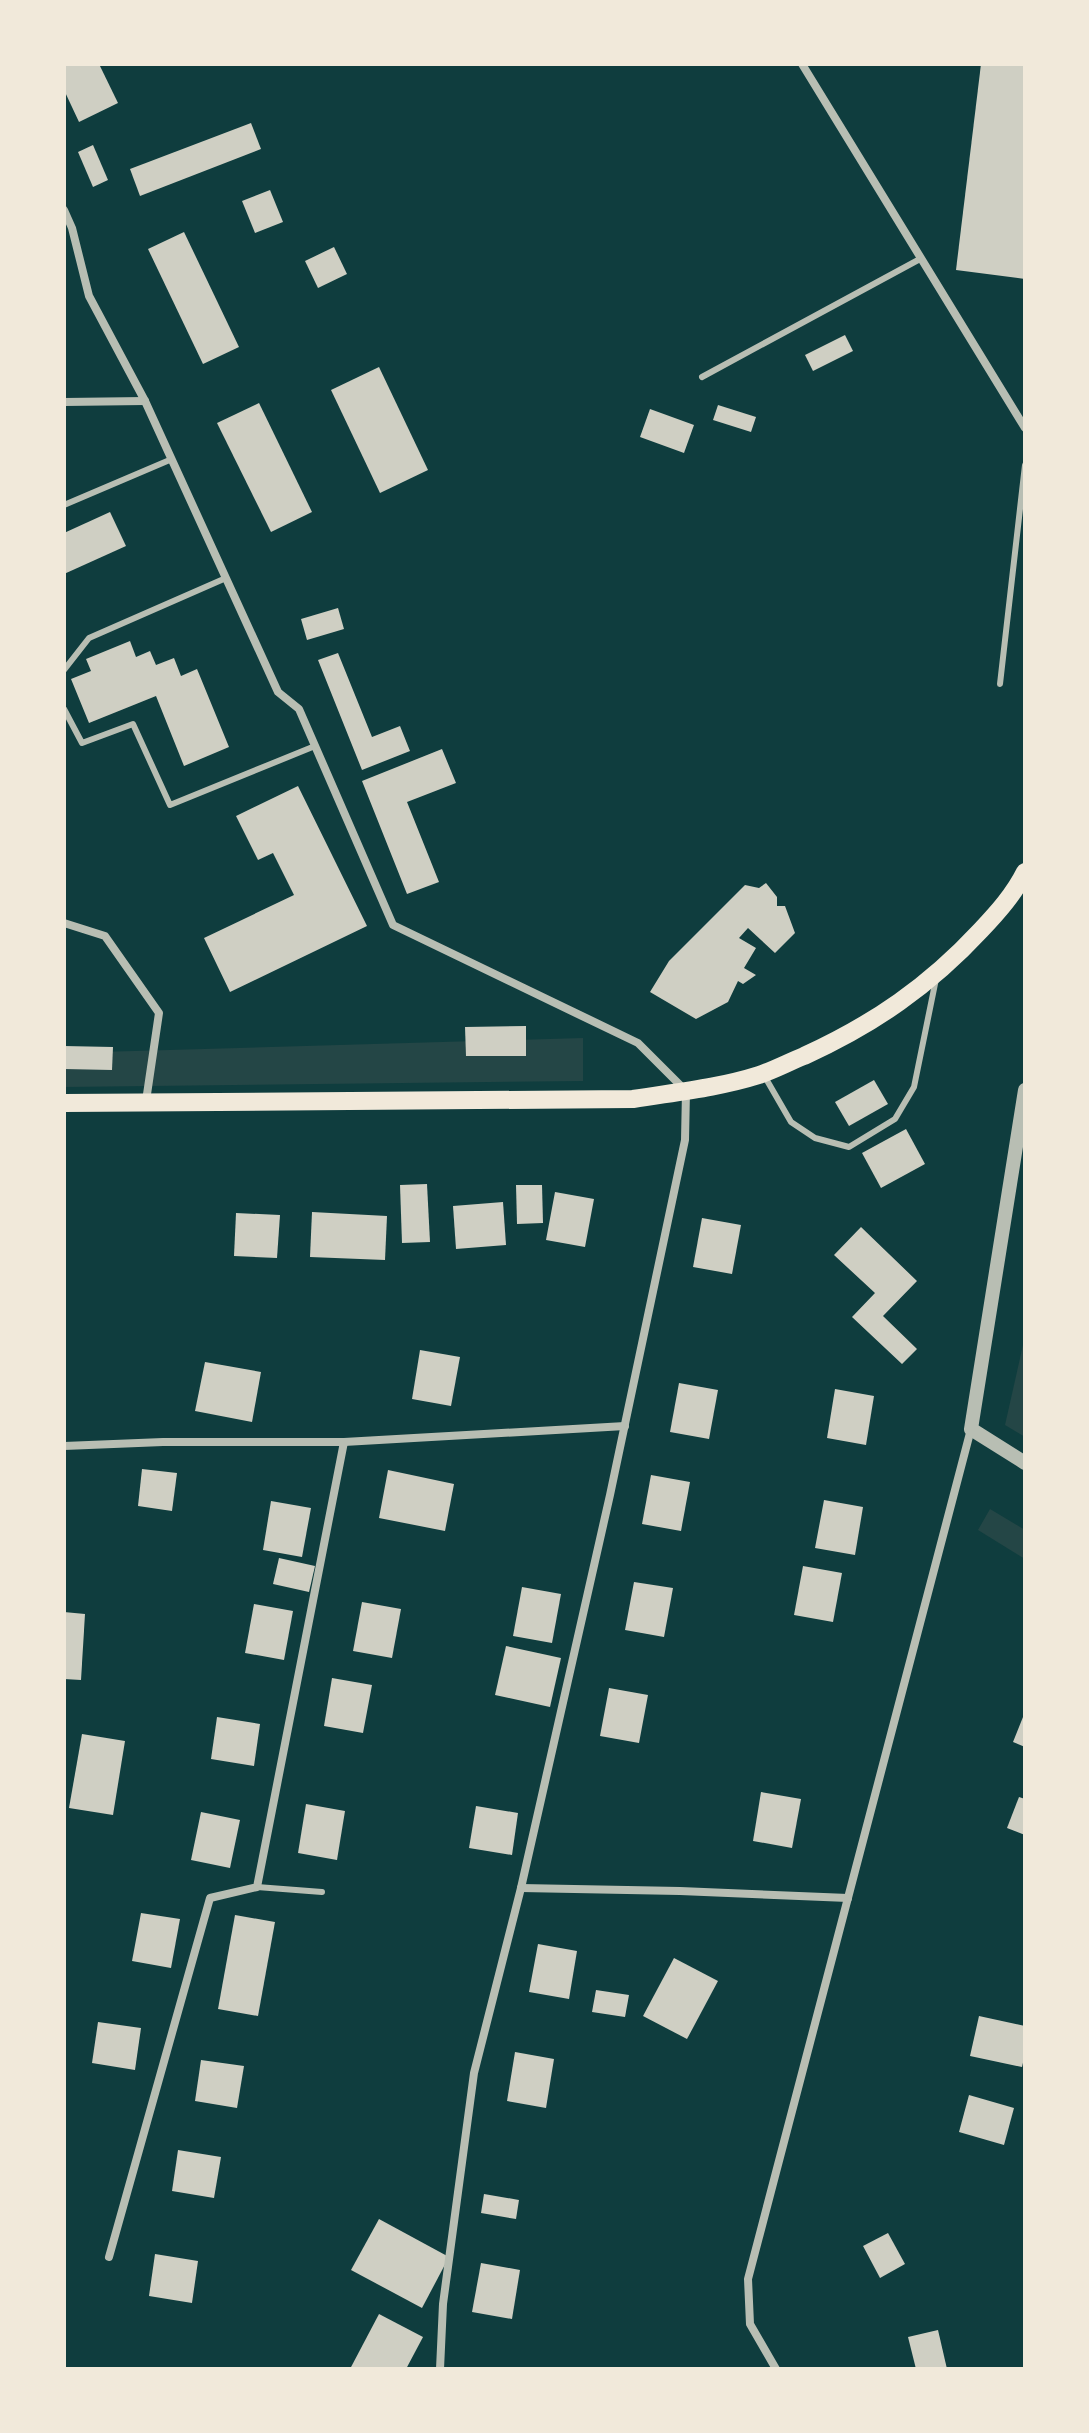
<svg xmlns="http://www.w3.org/2000/svg" width="1089" height="2433" font-family="Roboto,sans-serif">
<rect width="100%" height="100%" fill="#0f3d3e"/>
<!-- green -->
<g fill="#244646">
<polygon points="583,1038 583,1081 64,1087 64,1053"/>
<polygon points="1025,1336 1025,1437 1005,1425"/>
<polygon points="990,1509 1025,1530 1025,1559 978,1530"/>
</g>
<!-- building -->
<g fill="#cfcfc3">
<polygon points="64,64 99,64 118,103 79,122 64,90"/>
<polygon points="981,64 1025,64 1025,279 956,270"/>
<polygon points="251,123 261,149 140,196 130,169"/>
<polygon points="93,145 108,180 93,187 78,152"/>
<polygon points="270,190 283,222 255,233 242,201"/>
<polygon points="184,232 239,347 203,364 148,249"/>
<polygon points="334,247 347,274 318,288 305,261"/>
<polygon points="845,335 853,351 813,371 805,355"/>
<polygon points="379,367 428,470 380,493 331,390"/>
<polygon points="259,403 312,512 271,532 217,423"/>
<polygon points="718,405 756,417 751,432 713,420"/>
<polygon points="650,409 694,425 684,453 640,437"/>
<polygon points="110,512 126,546 64,574 64,533"/>
<polygon points="338,608 344,629 307,640 301,619"/>
<polygon points="130,641 136,657 150,651 156,665 174,658 181,676 197,669 229,747 184,766 156,696 89,723 71,679 91,671 86,659"/>
<polygon points="338,653 372,737 400,726 410,751 362,770 318,660"/>
<polygon points="442,749 456,783 407,802 439,882 407,894 362,781"/>
<polygon points="298,786 367,926 230,992 204,938 294,895 273,853 258,860 236,816"/>
<polygon points="766,883 777,897 777,906 785,906 795,933 775,953 748,928 739,938 756,948 744,968 756,975 743,984 738,981 728,1002 696,1019 650,992 669,961 745,885 759,888"/>
<polygon points="526,1026 526,1056 466,1056 465,1027"/>
<polygon points="64,1046 113,1047 112,1070 64,1069"/>
<polygon points="874,1080 888,1104 849,1126 835,1102"/>
<polygon points="906,1129 925,1164 881,1188 862,1153"/>
<polygon points="427,1184 430,1242 402,1243 400,1185"/>
<polygon points="516,1185 542,1185 543,1223 517,1224"/>
<polygon points="555,1192 594,1199 585,1247 546,1240"/>
<polygon points="503,1202 506,1245 456,1249 453,1206"/>
<polygon points="312,1212 387,1216 385,1260 310,1257"/>
<polygon points="236,1213 280,1215 277,1258 234,1256"/>
<polygon points="702,1218 741,1225 732,1274 693,1267"/>
<polygon points="861,1227 917,1281 883,1316 917,1349 902,1364 852,1317 875,1293 834,1255"/>
<polygon points="420,1350 460,1357 451,1406 412,1399"/>
<polygon points="205,1362 261,1372 252,1422 195,1411"/>
<polygon points="679,1383 718,1390 709,1439 670,1432"/>
<polygon points="835,1389 874,1396 866,1445 827,1438"/>
<polygon points="142,1469 177,1473 172,1511 138,1506"/>
<polygon points="388,1470 454,1484 445,1531 379,1518"/>
<polygon points="651,1475 690,1482 681,1531 642,1524"/>
<polygon points="824,1500 863,1507 855,1555 815,1548"/>
<polygon points="271,1501 311,1508 302,1557 263,1550"/>
<polygon points="279,1558 315,1566 309,1592 273,1584"/>
<polygon points="803,1566 842,1573 833,1622 794,1615"/>
<polygon points="634,1582 673,1588 664,1637 625,1630"/>
<polygon points="522,1587 561,1594 552,1643 513,1636"/>
<polygon points="362,1602 401,1609 392,1658 353,1651"/>
<polygon points="254,1604 293,1611 284,1660 245,1653"/>
<polygon points="64,1612 85,1614 81,1680 64,1679"/>
<polygon points="506,1646 561,1658 550,1707 495,1695"/>
<polygon points="332,1678 372,1685 363,1733 324,1726"/>
<polygon points="609,1688 648,1695 639,1743 600,1736"/>
<polygon points="1025,1712 1025,1747 1013,1742"/>
<polygon points="217,1717 260,1724 254,1766 211,1759"/>
<polygon points="82,1734 125,1741 113,1815 69,1808"/>
<polygon points="761,1792 801,1799 792,1848 753,1841"/>
<polygon points="1019,1797 1025,1799 1025,1835 1007,1828"/>
<polygon points="306,1804 345,1811 337,1860 298,1853"/>
<polygon points="476,1806 518,1813 512,1855 469,1848"/>
<polygon points="201,1812 240,1820 230,1868 191,1860"/>
<polygon points="141,1913 180,1919 171,1968 132,1961"/>
<polygon points="235,1915 275,1922 258,2016 218,2009"/>
<polygon points="538,1944 577,1951 569,1999 529,1992"/>
<polygon points="674,1958 718,1981 687,2039 643,2016"/>
<polygon points="596,1990 629,1995 625,2017 592,2012"/>
<polygon points="979,2016 1025,2026 1025,2054 1022,2067 970,2056"/>
<polygon points="98,2022 141,2028 135,2070 92,2063"/>
<polygon points="515,2052 554,2059 546,2108 507,2101"/>
<polygon points="201,2060 244,2066 237,2108 195,2101"/>
<polygon points="969,2095 1014,2108 1004,2145 959,2132"/>
<polygon points="178,2150 221,2157 214,2198 172,2191"/>
<polygon points="484,2194 519,2200 516,2219 481,2213"/>
<polygon points="379,2219 449,2257 422,2308 351,2270"/>
<polygon points="888,2233 905,2264 880,2278 863,2246"/>
<polygon points="155,2254 198,2261 192,2303 149,2296"/>
<polygon points="481,2263 520,2270 512,2319 472,2312"/>
<polygon points="379,2314 423,2337 406,2369 350,2369"/>
<polygon points="938,2330 947,2369 916,2369 908,2337"/>
</g>
<g fill="none" stroke-linecap="round" stroke-linejoin="round">
<!-- service -->
<g stroke="#b8beb3" stroke-width="6">
<polyline points="702,377 920,259"/>
<polyline points="64,505 172,459"/>
<polyline points="64,670 89,638 226,578"/>
<polyline points="1000,684 1025,465"/>
<polyline points="64,709 82,743 133,724 170,805 315,746"/>
<polyline points="765,1077 791,1122 815,1138 849,1147 895,1119 914,1087 936,979"/>
<polyline points="257,1887 322,1892"/>
</g>
<!-- minor -->
<g stroke="#b8beb3" stroke-width="8">
<polyline points="802,64 1025,428"/>
<polyline points="64,210 72,228 89,296 145,401 278,692 299,709 393,925 638,1043 686,1091 685,1140 610,1495 521,1888 474,2073 443,2304 440,2369"/>
<polyline points="64,402 145,401"/>
<polyline points="64,923 105,936 159,1013 146,1101"/>
<polyline points="64,1446 163,1442 344,1442 625,1426"/>
<polyline points="521,1888 680,1891 848,1898"/>
<polyline points="109,2257 210,1898 257,1887 344,1442"/>
<polyline points="776,2369 750,2324 748,2279 971,1429"/>
</g>
<!-- tertiary -->
<polyline stroke="#b8beb3" stroke-width="14" points="1025,1090 971,1429 1025,1463"/>
<!-- primary -->
<path stroke="#f1e9da" stroke-width="18" d="M64,1103L633,1099C676,1092 718,1088 759,1075C774,1070 789,1062 804,1056C874,1024 929,986 981,930C998,912 1014,894 1025,872"/>
</g>
<!-- border -->
<rect width="1089" height="2433" fill="none" stroke="#f1e9da" stroke-width="132"/>
</svg>
